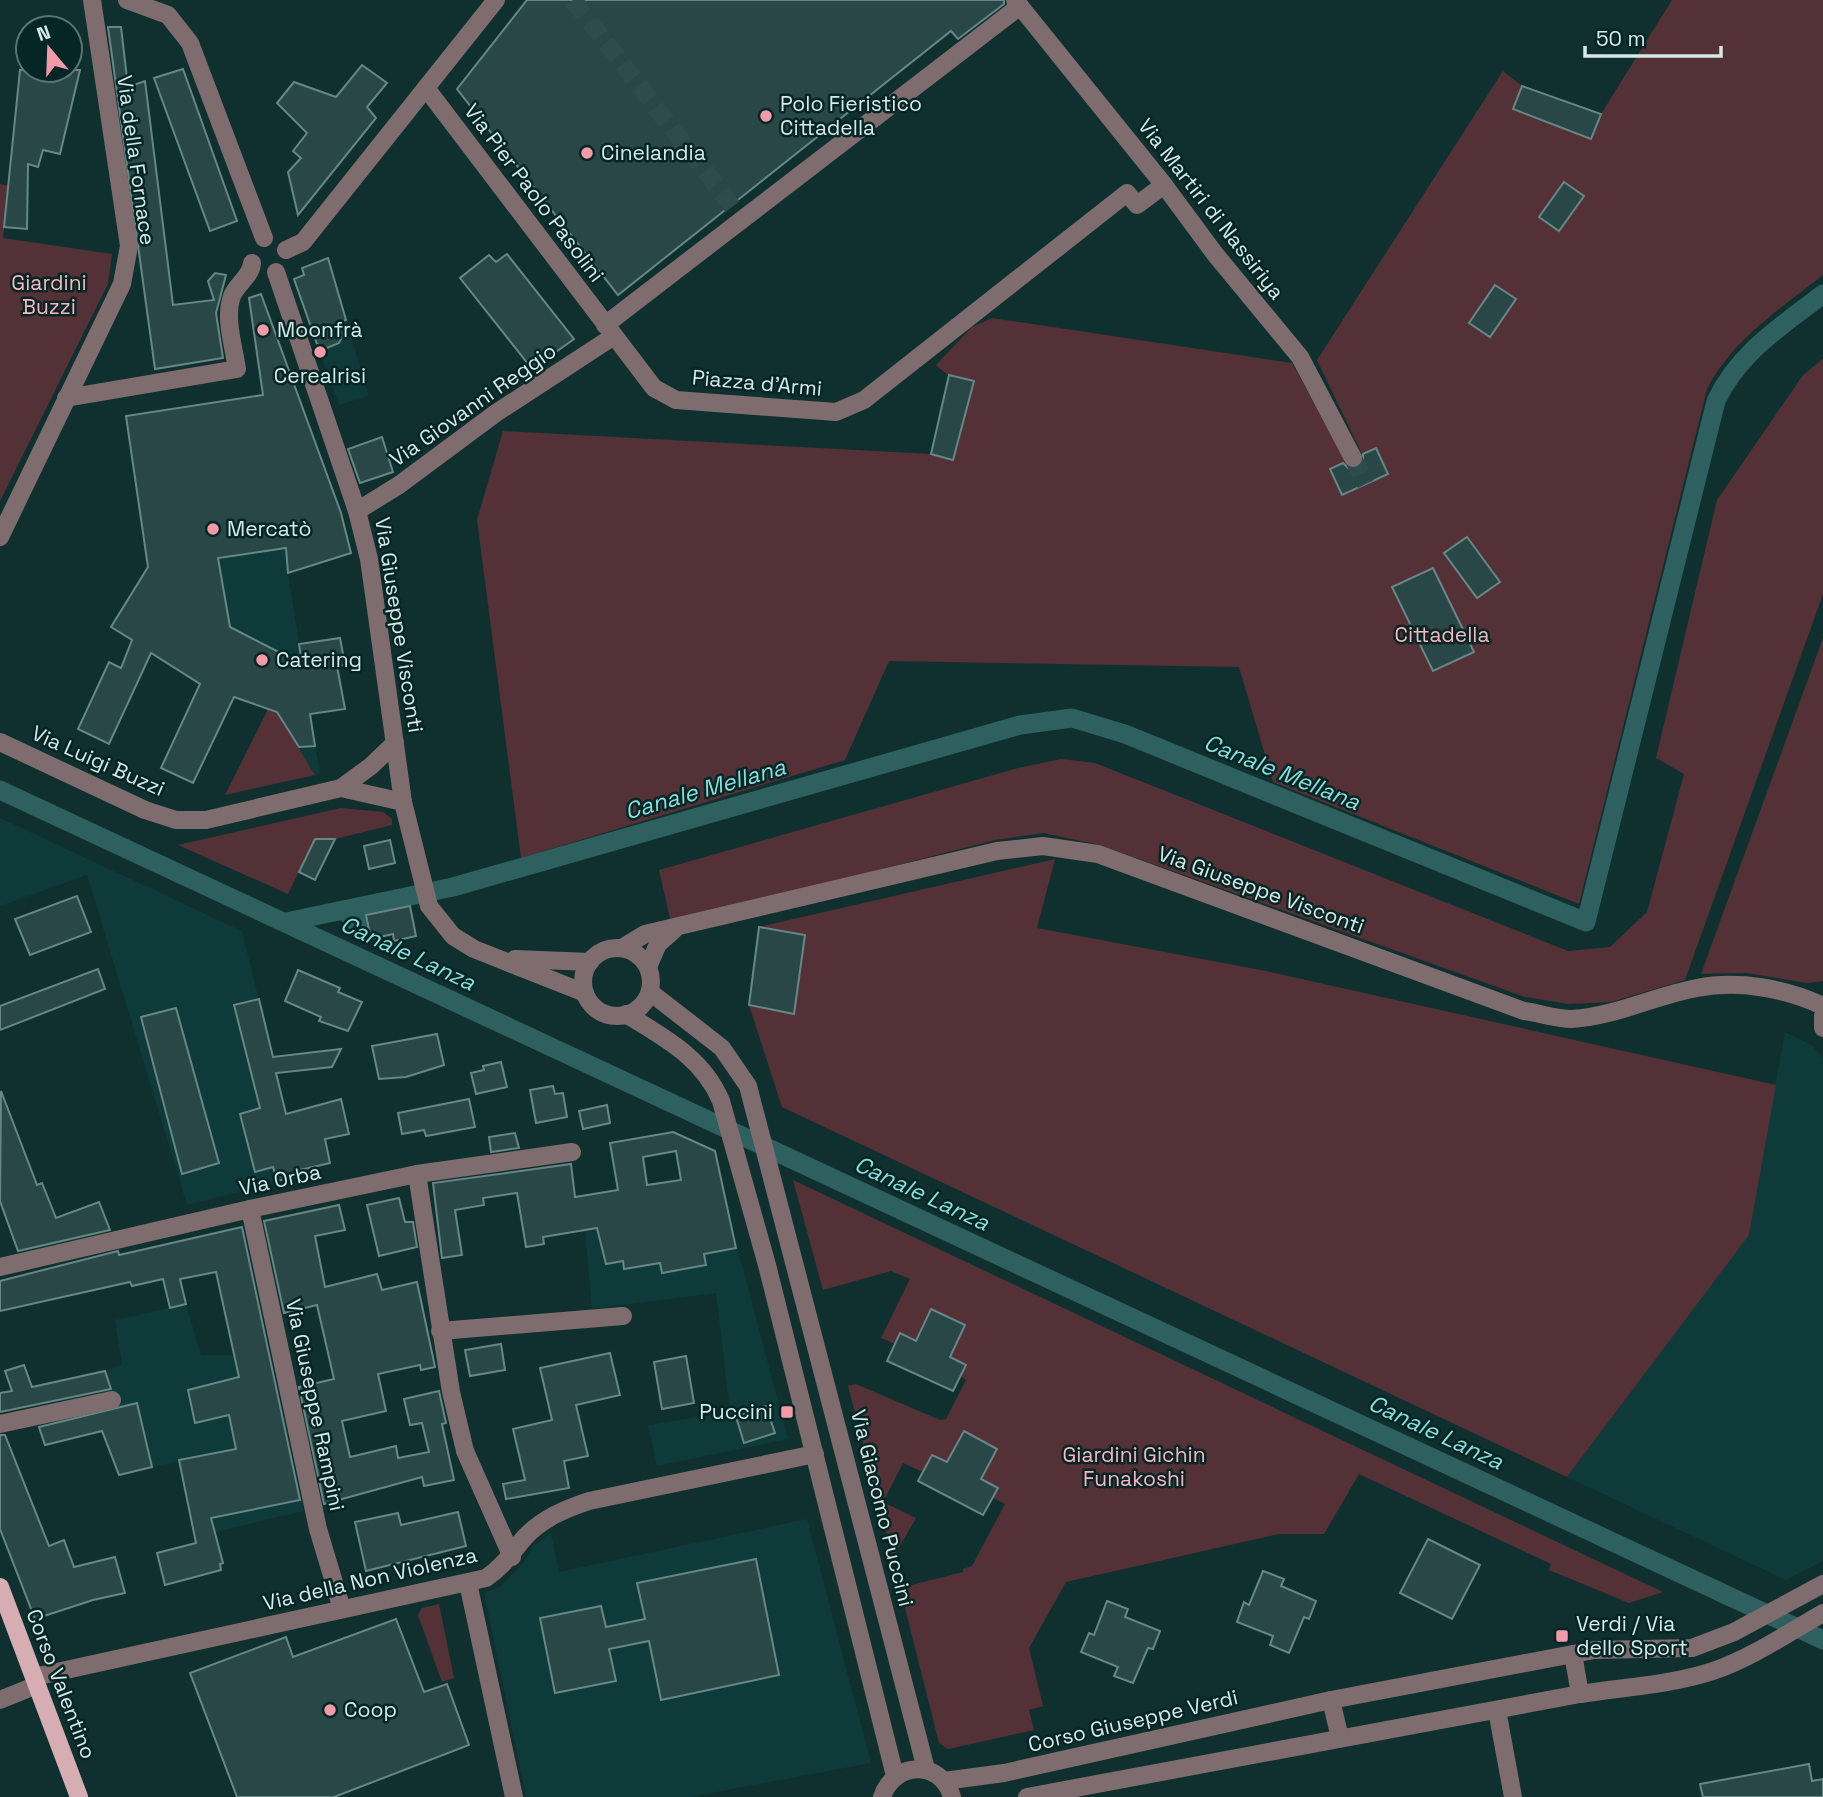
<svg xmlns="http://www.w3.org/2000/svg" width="1823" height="1797" font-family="'Space Grotesk',sans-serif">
<rect width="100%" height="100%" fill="#10302f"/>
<!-- built -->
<g fill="#0e3a39">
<polygon points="346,320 369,396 339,405 313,332"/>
<polygon points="286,548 288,573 320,774 315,775 277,712 202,686 111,627 143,577 218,558"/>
<polygon points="0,818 242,931 302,1176 187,1205 87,875 0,906"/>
<polygon points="1785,1032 1813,1046 1823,1059 1823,1561 1786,1580 1567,1477 1748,1235"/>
<polygon points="718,1174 788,1439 657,1466 648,1425 730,1412 716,1293 592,1309 582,1196"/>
<polygon points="186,1304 201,1355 234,1355 268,1348 304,1511 194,1537 179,1461 119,1475 110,1453 128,1446 105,1371 122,1365 115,1320"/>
<polygon points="807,1519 871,1763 690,1797 526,1797 484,1593 500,1587 524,1562 533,1546 551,1532 559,1572"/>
</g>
<!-- green -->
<g fill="#543137">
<path d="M1672,0H1823V275C1780,309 1733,339 1707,389L1579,904L1273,782L1239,667L889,661L845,760L521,858L477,520L503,431L931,454L949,376L936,365L972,327L992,318L1292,363L1346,462L1362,454L1317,360L1503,71L1522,86L1601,114Z"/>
<polygon points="0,184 9,186 3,238 112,254 108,284 0,501"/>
<polygon points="1823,359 1823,594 1685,980 1611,1002 1569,1004 1525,997 1100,845 1043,833 995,840 671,923 659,870 1018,768 1061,759 1095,763 1568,951 1610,947 1647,912 1684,774 1656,758 1717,500 1803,375"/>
<polygon points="1823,638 1823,981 1807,983 1747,973 1701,974"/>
<polygon points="268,709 277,712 315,775 225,795"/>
<polygon points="341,808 383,812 392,819 392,825 335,839 315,839 288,894 178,845"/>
<polygon points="1055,859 1037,928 1266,971 1776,1085 1749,1235 1567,1477 782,1107 749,1005 759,927"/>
<polygon points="793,1180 1663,1592 1629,1603 1549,1570 1551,1564 1359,1474 1324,1534 1279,1534 1066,1582 1029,1648 1043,1706 1029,1710 1034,1730 948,1749 939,1743 900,1588 963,1572 963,1569 972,1566 1005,1504 993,1498 997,1488 932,1455 923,1472 903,1463 883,1502 916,1518 893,1558 848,1386 856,1384 940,1420 946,1419 966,1380 916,1341 900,1333 895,1344 881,1338 910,1279 891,1271 823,1290"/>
<polygon points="439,1604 454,1678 442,1682 418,1615 422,1608"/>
</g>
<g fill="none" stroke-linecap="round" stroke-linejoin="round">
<!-- canal -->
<g stroke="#2d605e" stroke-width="19">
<polyline points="0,790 1823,1640"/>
<polyline points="344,910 357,923 368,925"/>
<path d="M286,922L453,887L1020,725L1072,718L1125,734L1586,922L1716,401C1739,352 1782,326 1823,294"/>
</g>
</g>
<!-- building -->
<g fill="#284746" stroke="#668786" stroke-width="2" fill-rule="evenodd">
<polygon points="527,0 1004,0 1004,4 958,39 951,31 618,295 457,89"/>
<polygon points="108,27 121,27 128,87 145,81 173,305 214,300 208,281 215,273 226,275 216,313 223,358 155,369"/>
<polygon points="362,65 387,83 367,107 376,118 298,215 288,172 301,158 293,151 307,133 277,103 294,82 336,97"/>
<polygon points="183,69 237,221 210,231 154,78"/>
<polygon points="20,70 80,70 60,154 43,150 38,167 28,164 27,229 4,227"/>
<polygon points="1522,86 1601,114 1591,139 1513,109"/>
<polygon points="1564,182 1584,196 1559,231 1539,217"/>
<polygon points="507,254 574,339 532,369 460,278 489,255 496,262"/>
<polygon points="328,258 346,320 338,323 343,335 339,343 327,348 317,344 294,279 304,275 302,268"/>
<polygon points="1495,285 1516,299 1490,337 1469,323"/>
<polygon points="261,294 341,513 351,553 288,573 286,548 218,558 230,627 302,664 299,644 340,638 345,665 337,666 345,709 310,714 315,746 299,747 277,712 234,697 193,783 161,768 200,684 151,653 109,744 78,729 109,662 121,668 132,640 111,627 148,567 126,416 263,395 249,298"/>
<polygon points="949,375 974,381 953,460 931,454"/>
<polygon points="382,437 393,472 360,483 348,449"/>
<polygon points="1376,448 1388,474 1342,495 1330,469 1343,463 1348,468 1358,468 1363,463 1363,454"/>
<polygon points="1467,537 1500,582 1477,598 1444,553"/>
<polygon points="1433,568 1474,652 1433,671 1392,587"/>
<polygon points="315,839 335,839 315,880 299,872"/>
<polygon points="390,840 395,863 369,869 364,846"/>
<polygon points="77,896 91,932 30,955 15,919"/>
<polygon points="410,906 416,936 394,941 393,934 371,939 366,915"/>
<polygon points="759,927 805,935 794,1014 749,1005"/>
<polygon points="98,969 105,989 0,1030 0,1006"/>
<polygon points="298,970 340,988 338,992 362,1002 348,1031 319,1021 321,1017 285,1001"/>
<polygon points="259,999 273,1057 341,1049 332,1067 276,1073 286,1114 341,1099 349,1134 325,1139 330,1163 300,1170 301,1175 277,1181 273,1167 255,1172 240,1114 260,1108 234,1005"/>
<polygon points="176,1008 219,1163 182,1174 141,1017"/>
<polygon points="437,1034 444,1065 406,1077 379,1079 372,1046"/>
<polygon points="501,1062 507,1087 476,1094 471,1073 484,1070 483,1066"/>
<polygon points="553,1086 555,1094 563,1093 567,1117 536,1123 530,1090"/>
<polygon points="1,1091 37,1185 42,1183 56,1218 99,1202 110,1230 18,1251 0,1201"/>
<polygon points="469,1099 475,1127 426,1136 424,1130 402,1134 398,1113"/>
<polygon points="607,1105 610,1123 583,1129 579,1111"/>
<path d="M673,1132L715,1151L736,1248L704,1254L706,1265L662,1273L660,1263L624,1269L623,1261L606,1264L597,1228L543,1237L544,1244L526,1247L517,1193L483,1198L484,1205L455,1210L462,1255L442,1258L433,1183L571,1164L575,1197L618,1190L610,1143ZM676,1151L681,1180L647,1185L643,1157Z"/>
<polygon points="515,1133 519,1148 491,1152 489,1137"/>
<polygon points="399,1198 405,1222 413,1222 417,1247 379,1256 367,1205"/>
<polygon points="339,1205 345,1230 315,1236 325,1287 377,1274 382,1290 417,1282 435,1367 421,1370 420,1365 378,1374 386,1411 342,1421 350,1457 396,1446 398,1458 429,1452 422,1423 410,1425 404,1399 439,1391 446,1423 442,1424 454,1480 424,1486 422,1477 324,1504 299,1387 334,1379 317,1305 284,1313 264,1221"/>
<polygon points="242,1227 300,1500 211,1518 223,1563 220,1564 221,1570 165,1585 157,1553 196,1543 179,1460 236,1449 229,1415 195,1423 188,1390 239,1377 216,1272 180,1279 186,1304 170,1308 163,1279 132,1286 130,1282 0,1311 0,1281 118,1251 119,1255"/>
<polygon points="931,1309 965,1325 950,1357 966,1365 953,1391 887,1361 900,1333 916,1341"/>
<polygon points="501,1344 505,1370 470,1376 465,1350"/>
<polygon points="610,1353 620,1395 576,1405 588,1456 564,1461 569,1488 506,1499 503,1484 525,1480 513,1429 552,1420 540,1368"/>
<polygon points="686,1356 694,1403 662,1409 654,1362"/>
<polygon points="24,1365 32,1387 105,1371 111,1389 0,1412 0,1393 12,1391 5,1371"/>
<polygon points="137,1403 152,1467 119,1475 102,1431 45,1445 39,1427"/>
<polygon points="766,1406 775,1433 744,1443 736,1417"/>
<polygon points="964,1431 997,1449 981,1479 998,1488 983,1515 918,1481 932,1455 947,1462"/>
<polygon points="0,1435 5,1435 49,1546 64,1540 74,1567 115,1557 125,1593 93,1600 35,1619 0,1529"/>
<polygon points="458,1512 466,1546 366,1571 355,1522 398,1513 401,1525"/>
<polygon points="1428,1539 1480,1565 1452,1619 1400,1593"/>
<polygon points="756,1559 779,1675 661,1700 649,1641 609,1649 616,1681 555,1693 540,1618 601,1606 606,1627 645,1619 637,1583"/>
<polygon points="1263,1571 1284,1579 1281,1586 1316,1601 1309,1619 1304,1617 1289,1653 1270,1645 1273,1636 1237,1622 1244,1602 1249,1605"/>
<polygon points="1107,1601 1128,1609 1125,1617 1160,1631 1153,1649 1148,1648 1133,1683 1114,1676 1118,1667 1081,1652 1089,1633 1094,1635"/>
<polygon points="396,1619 424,1692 447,1684 469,1745 334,1797 237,1797 190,1673 286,1637 293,1657"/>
<polygon points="1809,1764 1812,1781 1823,1779 1823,1797 1703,1797 1700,1784"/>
</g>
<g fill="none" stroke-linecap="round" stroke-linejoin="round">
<!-- minor-tunnel -->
<g stroke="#2e4c4b" stroke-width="18" stroke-dasharray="18 9" stroke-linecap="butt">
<polyline points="573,0 742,219"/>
<polyline points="1353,458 1366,484"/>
</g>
<!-- minor -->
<g stroke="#7f6c6e" stroke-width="18">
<polyline points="127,0 168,15 190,43 264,238"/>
<polyline points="1015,0 1164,185 1215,254 1300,357 1353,458"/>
<polyline points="426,88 654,388 676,400 836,412 864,400 1127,193 1137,205 1164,185"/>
<polyline points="286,250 303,242 496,0"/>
<polyline points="276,272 357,511 369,559 403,802 429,906 453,936 474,949 585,993"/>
<polyline points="605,325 1020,6"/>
<path d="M66,398L237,369C234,347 224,318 232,296C237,283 251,277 252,263"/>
<polyline points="357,511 399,485 496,413 614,336"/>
<polyline points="0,537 122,284 129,246 92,0"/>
<polyline points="0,742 145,810 176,820 206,820 341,788 403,802"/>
<polyline points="341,788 371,766 395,743"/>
<path d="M622,948L645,934L997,851L1043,846L1098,854L1524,1011C1539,1013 1556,1019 1572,1019C1616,1016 1654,996 1697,988C1738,980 1785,988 1823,1006"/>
<circle cx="617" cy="982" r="34"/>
<polyline points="515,959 590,962"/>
<polyline points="648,967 658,944 674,930"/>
<polyline points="650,992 722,1048 748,1086 926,1769"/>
<path d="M626,1014C665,1038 703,1058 721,1101L767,1265L895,1776"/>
<polyline points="1823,1016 1823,1028"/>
<polyline points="417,1174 451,1392 465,1451 512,1557"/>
<polyline points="250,1209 318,1529 342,1609"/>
<polyline points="0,1267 250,1209 417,1174 572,1152"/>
<polyline points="440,1331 623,1316"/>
<polyline points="0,1424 112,1400"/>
<polyline points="468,1583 514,1797"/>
<polyline points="1573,1654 1580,1694"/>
<path d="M34,1677L486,1578C504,1566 512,1552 525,1537C543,1518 565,1509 589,1501L815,1454"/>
<polyline points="0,1700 37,1685"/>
<polyline points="1331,1700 1340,1738"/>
<polyline points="1497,1710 1513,1797"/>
<polyline points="944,1781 1004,1773 1331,1700 1594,1650 1692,1648 1734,1632 1823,1584"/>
<path d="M882,1797C894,1761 941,1759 952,1797"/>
<path d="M1027,1797L1580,1694C1625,1687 1670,1685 1713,1671C1751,1658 1788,1633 1823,1613"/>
</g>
<!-- major -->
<polyline stroke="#d5adb2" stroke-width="18" points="0,1587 79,1797"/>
</g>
<!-- markers -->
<g fill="#f39aa9" stroke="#052625" stroke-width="2.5">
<circle cx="766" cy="116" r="7"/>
<circle cx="587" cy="153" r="7"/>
<circle cx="263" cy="330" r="7"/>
<circle cx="320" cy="352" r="7"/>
<circle cx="213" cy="529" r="7"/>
<circle cx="262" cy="660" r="7"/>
<rect x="780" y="1405" width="14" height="14" rx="3.5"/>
<rect x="1555" y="1629" width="14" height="14" rx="3.5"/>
<circle cx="330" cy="1710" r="7"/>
</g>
<g text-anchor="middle" stroke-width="5" stroke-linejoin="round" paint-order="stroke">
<!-- poi labels -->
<g font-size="21" fill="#d7e9e8" stroke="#052625" text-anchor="start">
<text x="780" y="111">Polo Fieristico<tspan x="780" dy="24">Cittadella</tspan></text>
<text x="601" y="160">Cinelandia</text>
<text x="277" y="337">Moonfrà</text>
<text x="320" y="383" text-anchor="middle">Cerealrisi</text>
<text x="227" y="536">Mercatò</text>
<text x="276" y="667">Catering</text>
<text x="773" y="1419" text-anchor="end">Puccini</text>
<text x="1576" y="1631">Verdi / Via<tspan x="1576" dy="24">dello Sport</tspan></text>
<text x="344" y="1717">Coop</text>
</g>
<!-- street labels -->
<g font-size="21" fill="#d7e9e8" stroke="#052625">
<text transform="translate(136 160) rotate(82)" y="7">Via della Fornace</text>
<text transform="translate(534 193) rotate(53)" y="7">Via Pier Paolo Pasolini</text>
<text transform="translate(1211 209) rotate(52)" y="7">Via Martiri di Nassiriya</text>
<text transform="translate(757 383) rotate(5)" y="7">Piazza d'Armi</text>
<text transform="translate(473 405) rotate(-35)" y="7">Via Giovanni Reggio</text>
<text transform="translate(399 625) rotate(81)" y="7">Via Giuseppe Visconti</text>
<text transform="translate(98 761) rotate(24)" y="7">Via Luigi Buzzi</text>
<text transform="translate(1261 890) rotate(20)" y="7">Via Giuseppe Visconti</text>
<text transform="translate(280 1180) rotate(-12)" y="7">Via Orba</text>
<text transform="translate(315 1405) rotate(78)" y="7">Via Giuseppe Rampini</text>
<text transform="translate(882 1508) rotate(76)" y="7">Via Giacomo Puccini</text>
<text transform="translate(370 1579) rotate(-13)" y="7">Via della Non Violenza</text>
<text transform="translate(61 1684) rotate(69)" y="7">Corso Valentino</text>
<text transform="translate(1133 1721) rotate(-13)" y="7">Corso Giuseppe Verdi</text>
</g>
<!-- park labels -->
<g font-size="21" fill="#fcb4bf" stroke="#052625">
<text x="49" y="290">Giardini<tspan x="49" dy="24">Buzzi</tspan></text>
<text x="1442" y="642">Cittadella</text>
<text x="1134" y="1462">Giardini Gichin<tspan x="1134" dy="24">Funakoshi</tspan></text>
</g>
<!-- water labels -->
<g font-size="23" font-style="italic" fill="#87dfdb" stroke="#052625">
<text transform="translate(1282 772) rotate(22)" y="8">Canale Mellana</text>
<text transform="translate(705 789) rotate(-16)" y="8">Canale Mellana</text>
<text transform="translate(408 953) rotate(25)" y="8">Canale Lanza</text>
<text transform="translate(922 1193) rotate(25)" y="8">Canale Lanza</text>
<text transform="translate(1436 1432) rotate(25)" y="8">Canale Lanza</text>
</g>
</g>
<!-- north arrow -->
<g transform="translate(49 49) rotate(341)"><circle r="33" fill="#052625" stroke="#597473" stroke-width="2"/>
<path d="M0-5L12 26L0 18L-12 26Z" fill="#f39aa9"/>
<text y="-10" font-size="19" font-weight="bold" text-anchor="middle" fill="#d7e9e8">N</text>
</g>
<!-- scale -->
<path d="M1585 46v10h136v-10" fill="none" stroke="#d7e9e8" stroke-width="3.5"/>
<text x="1596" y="46" font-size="21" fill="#d7e9e8" stroke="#052625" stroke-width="5" paint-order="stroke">50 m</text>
</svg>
